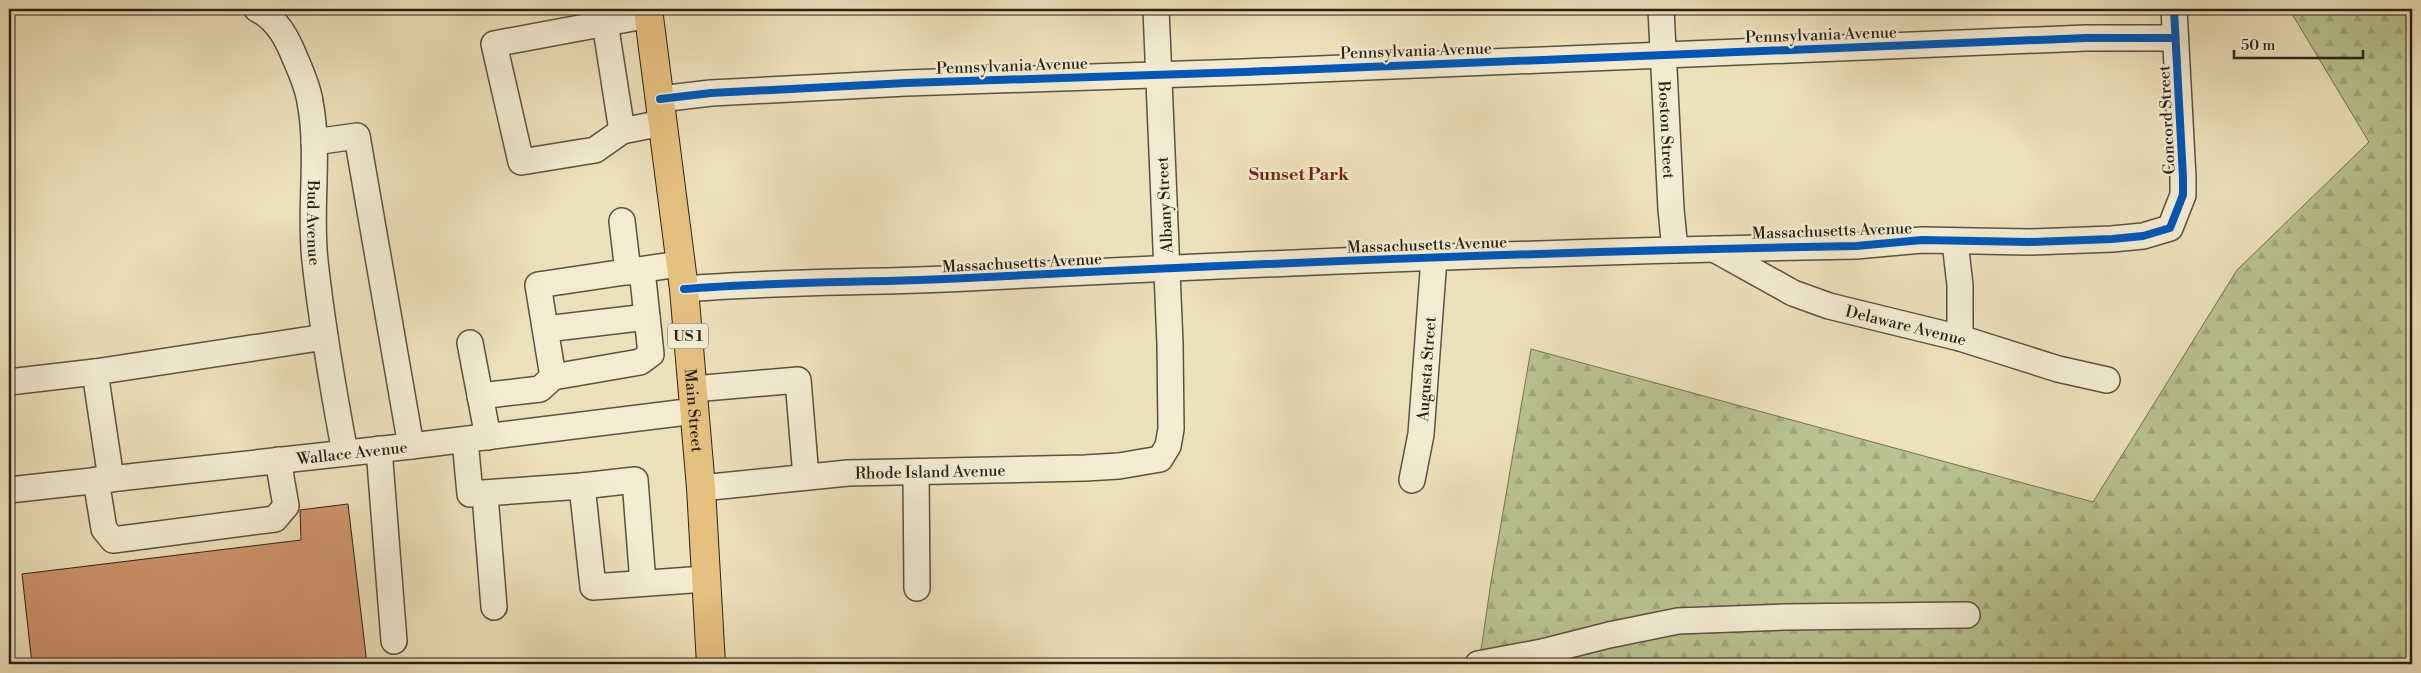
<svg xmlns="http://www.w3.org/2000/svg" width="2421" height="673" font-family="'Libre Bodoni',serif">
<defs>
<pattern id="forest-firs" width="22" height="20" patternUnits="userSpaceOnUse" patternTransform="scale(1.25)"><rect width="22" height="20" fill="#b9c290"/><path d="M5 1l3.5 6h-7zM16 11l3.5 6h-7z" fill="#9fa67b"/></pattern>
</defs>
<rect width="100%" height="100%" fill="#ede1bb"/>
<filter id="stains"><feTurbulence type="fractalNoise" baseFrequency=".004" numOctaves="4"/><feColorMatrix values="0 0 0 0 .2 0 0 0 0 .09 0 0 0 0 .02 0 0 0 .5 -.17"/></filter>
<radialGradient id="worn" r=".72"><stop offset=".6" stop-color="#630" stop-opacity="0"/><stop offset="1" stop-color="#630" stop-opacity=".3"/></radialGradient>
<!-- forest -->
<polygon fill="url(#forest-firs)" stroke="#727254" points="2289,9 2412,9 2412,664 1479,664 1491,582 1531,349 2093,502 2237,270 2369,142"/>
<!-- building -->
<polygon fill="#d09570" stroke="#2b2118" points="348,504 367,664 32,664 22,574 301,540 300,510"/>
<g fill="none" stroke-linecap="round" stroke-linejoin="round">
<defs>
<g id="minor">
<path id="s1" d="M257,9C277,19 287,38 295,58C301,72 308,87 310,102C320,154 309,208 315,261C322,325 333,389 345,453"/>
<path id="s2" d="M1661,9L1671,209L1675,250"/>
<polyline points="649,15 494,44 521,162 595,150 622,131 662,123"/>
<polyline points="605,23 622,131"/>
<polyline points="660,99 711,93 906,83 1244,72 2086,38 2175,38"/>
<polyline points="314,142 357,136 411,446"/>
<polyline points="622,221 628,272"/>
<polyline points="1955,242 1960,285 1960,338"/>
<path id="s3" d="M1714,249L1793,293L1829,306L1960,338L2058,369L2107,380"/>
<path d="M684,289C778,281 872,283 967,278C1263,263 1560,251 1856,246L1922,240L2029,242L2112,239L2143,236L2170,228L2183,195V178L2174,9"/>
<polyline points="546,329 647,317"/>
<polyline points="470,343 488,437"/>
<polyline points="95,372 111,479"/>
<polyline points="553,377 640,362 651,354 642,270"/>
<polyline points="9,382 95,372 325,337"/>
<polyline points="693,389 798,380 806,477"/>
<polyline points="480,396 540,389 553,377 538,285 679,264"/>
<polyline points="465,440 470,494 582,486 593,587 705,579"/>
<polyline points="379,449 394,641"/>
<polyline points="916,472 917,588"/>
<polyline points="96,480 104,529 113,540 275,519 286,506 278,460"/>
<path id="s4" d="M1412,480L1421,434L1434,258"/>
<polyline points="582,486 635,480 643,583"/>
<path id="s5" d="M701,488L848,473L1085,468L1119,466L1160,459L1168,446L1171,429L1170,344L1156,9"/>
<path id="s6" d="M9,490L411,446L695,411"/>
<polyline points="485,495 494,607"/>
<polyline points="1542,652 1609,635 1678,621 1785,617 1967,615"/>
<polyline points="1478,664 1542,652 1545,664"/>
</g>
<g id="major">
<path id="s7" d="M648,9L684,289L701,488L711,664"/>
</g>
</defs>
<!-- minor casing -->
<use href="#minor" stroke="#5c5141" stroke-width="28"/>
<!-- major casing -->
<use href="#major" stroke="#2b2118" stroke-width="30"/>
<!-- minor -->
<use href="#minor" stroke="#f3ecd3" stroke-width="25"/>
<!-- major -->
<use href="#major" stroke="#e6c07e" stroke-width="28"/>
<defs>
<g id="cycleway">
<polyline points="660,99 711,93 906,83 1244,72 2086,38 2175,38"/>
<path d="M684,289C778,281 872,283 967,278C1263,263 1560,251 1856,246L1922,240L2029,242L2112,239L2143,236L2170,228L2183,195V178L2174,9"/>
</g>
</defs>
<!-- cycleway casing -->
<use href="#cycleway" stroke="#f3ecd3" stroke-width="11"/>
<!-- cycleway -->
<use href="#cycleway" stroke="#0057b8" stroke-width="8"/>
</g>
<g text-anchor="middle" stroke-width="4.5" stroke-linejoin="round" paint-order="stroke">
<!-- shield labels -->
<rect fill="#f3ecd3" stroke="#675e50" stroke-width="1" x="668" y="323.5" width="40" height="25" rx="4"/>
<g font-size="15" font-weight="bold" fill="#2b2118">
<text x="688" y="341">US 1</text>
</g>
<!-- street labels -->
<g font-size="16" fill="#2b2118" stroke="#f3ecd3">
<text transform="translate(1821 34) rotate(-2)" y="6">Pennsylvania Avenue</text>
<text transform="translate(1416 50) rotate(-2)" y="6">Pennsylvania Avenue</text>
<text transform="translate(1012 65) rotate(-2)" y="6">Pennsylvania Avenue</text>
<text transform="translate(2166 120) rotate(-93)" y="6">Concord Street</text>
<text dy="6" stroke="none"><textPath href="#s2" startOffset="121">Boston Street</textPath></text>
<text transform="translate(1164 205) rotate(-93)" y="6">Albany Street</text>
<text dy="6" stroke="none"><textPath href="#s1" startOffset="231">Bud Avenue</textPath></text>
<text transform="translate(1832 230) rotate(-2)" y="6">Massachusetts Avenue</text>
<text transform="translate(1427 244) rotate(-2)" y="6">Massachusetts Avenue</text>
<text transform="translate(1022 262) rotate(-3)" y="6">Massachusetts Avenue</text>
<text dy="6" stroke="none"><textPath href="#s3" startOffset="208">Delaware Avenue</textPath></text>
<text dy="6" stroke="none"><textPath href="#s4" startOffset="112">Augusta Street</textPath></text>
<text dy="6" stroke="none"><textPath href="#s7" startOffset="404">Main Street</textPath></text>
<text dy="6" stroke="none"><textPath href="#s6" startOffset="345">Wallace Avenue</textPath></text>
<text dy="6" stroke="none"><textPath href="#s5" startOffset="230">Rhode Island Avenue</textPath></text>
</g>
<!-- neighbourhood labels -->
<g font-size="18" font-weight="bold" fill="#7a1f14" stroke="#f3ecd3">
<text x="1299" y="180">Sunset Park</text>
</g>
</g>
<!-- margin -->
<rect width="2421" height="673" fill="none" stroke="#ede1bb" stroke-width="30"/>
<rect x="10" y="10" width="2401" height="653" fill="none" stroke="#2b2118" stroke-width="2.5"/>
<rect x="15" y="15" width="2391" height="643" fill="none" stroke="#2b2118"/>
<!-- scale -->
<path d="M2234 50v8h129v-8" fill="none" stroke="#2b2118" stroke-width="2.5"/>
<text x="2241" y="50" font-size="15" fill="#2b2118" stroke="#f3ecd3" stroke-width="4" paint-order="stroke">50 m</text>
<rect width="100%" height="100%" filter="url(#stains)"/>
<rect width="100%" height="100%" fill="url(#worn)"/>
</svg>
